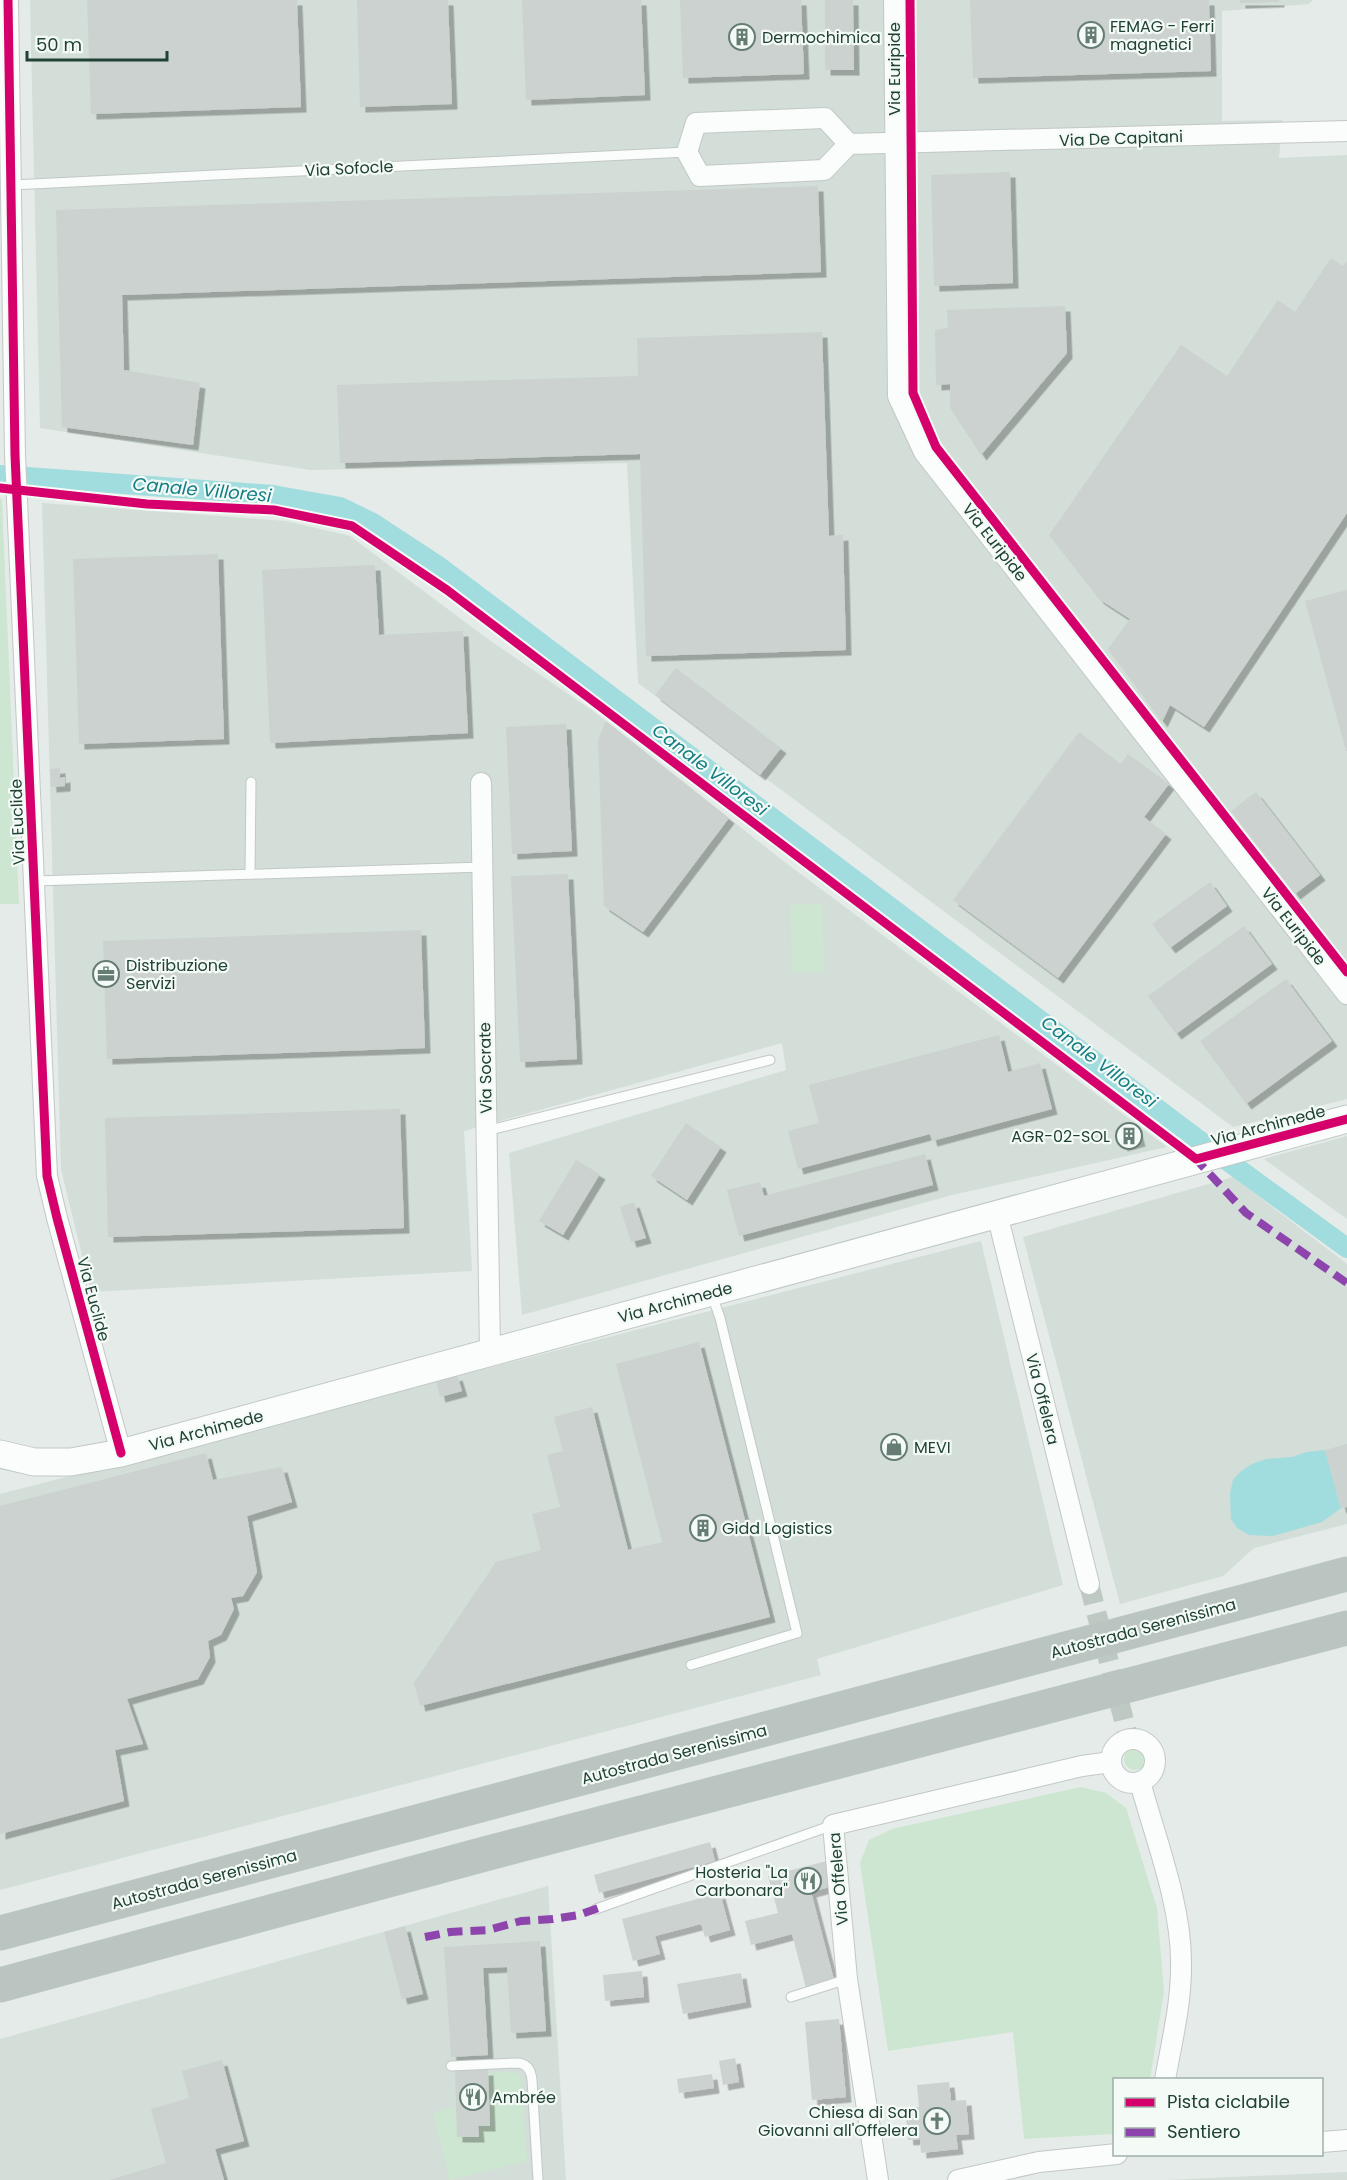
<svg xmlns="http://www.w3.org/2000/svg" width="1347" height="2180" font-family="Poppins,sans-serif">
<defs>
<filter id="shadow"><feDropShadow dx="5.5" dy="5.5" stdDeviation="0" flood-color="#0004"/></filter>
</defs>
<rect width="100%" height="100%" fill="#e5ebe8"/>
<!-- built -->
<g fill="#d2ded7">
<polygon points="30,0 1313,0 1309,4 1222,11 1222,121 1282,120 1279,158 1347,155 1347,1099 1233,1127 638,683 627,463 310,470 40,428"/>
<polygon points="42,503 286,521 350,536 485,637 593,711 782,860 1167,1147 952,1195 522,1315 509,1153 786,1070 782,1043 464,1131 472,1271 91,1292 61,1169"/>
<polygon points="1347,1136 1347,1219 1264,1159"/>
<polygon points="1233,1177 1347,1264 1347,1524 1254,1548 1223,1576 1120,1604 1023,1237"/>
<polygon points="981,1241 1063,1585 817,1659 821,1675 0,1890 0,1494"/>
<polygon points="548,1886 566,2180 0,2180 0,2039"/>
<polygon points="1347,2172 1347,2180 1166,2180"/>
</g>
<!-- green -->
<g fill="#cde6d1">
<polygon points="0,499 2,499 19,904 0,904"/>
<polygon points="822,904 824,972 792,973 790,905"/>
<circle cx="1135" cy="1759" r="11"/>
<polygon points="1081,1787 1106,1793 1126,1808 1157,1908 1164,1992 1150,2079 1114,2080 1114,2134 1024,2139 1013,2032 888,2051 860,1863 869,1840 892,1829"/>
<polygon points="512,2072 520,2075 521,2080 527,2161 450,2180 433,2113 456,2107 457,2137 478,2136 478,2126 490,2126 488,2073"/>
</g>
<!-- water -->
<polygon fill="#a1dcde" points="1325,1450 1341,1508 1322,1522 1273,1536 1249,1535 1237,1528 1231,1519 1230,1493 1233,1480 1240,1472 1252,1464 1266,1459 1292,1457 1307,1452"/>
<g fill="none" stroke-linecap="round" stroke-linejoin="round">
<!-- canal -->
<polyline stroke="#a1dcde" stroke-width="20" points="0,475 273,495 340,507 373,523 437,565 1196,1138 1347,1248"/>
</g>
<!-- building -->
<g fill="#ccd2cf" filter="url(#shadow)">
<polygon points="87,0 297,0 301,107 91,114"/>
<polygon points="357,0 448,0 452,104 360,107"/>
<polygon points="522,0 641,0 645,95 526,100"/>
<polygon points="680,0 801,0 804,74 683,78"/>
<polygon points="825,0 853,0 854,70 825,70"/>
<polygon points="970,0 1209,0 1211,71 973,78"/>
<polygon points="1240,0 1279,0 1279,2 1240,3"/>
<polygon points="1010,172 1013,283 934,286 931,175"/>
<polygon points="818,186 821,272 122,295 124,370 200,383 193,445 62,427 56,210"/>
<polygon points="1331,258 1343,266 1347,261 1347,513 1204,727 1170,705 1162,722 1108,649 1130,619 1099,599 1049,535 1181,345 1227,376 1278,300 1295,312"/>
<polygon points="1065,306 1067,353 981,455 950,408 950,384 936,385 935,330 948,328 947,310"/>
<polygon points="822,332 829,536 843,535 846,650 646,656 640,454 340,463 337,385 638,376 637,338"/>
<polygon points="218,554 224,739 79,744 73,559"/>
<polygon points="375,565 379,635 463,631 468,733 270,743 262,570"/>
<polygon points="1347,590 1347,751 1346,751 1305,601"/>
<polygon points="676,668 781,748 760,775 655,695"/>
<polygon points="606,721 729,818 643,932 604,906 598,740"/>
<polygon points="566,724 572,851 512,854 506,727"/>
<polygon points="1079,732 1121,764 1128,754 1169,784 1144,817 1166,834 1058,978 953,900"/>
<polygon points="60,768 60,778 65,777 65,786 51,787 50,769"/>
<polygon points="1256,792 1320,875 1295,894 1231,811"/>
<polygon points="568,874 577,1059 520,1062 511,876"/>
<polygon points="1210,882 1227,906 1170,948 1152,924"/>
<polygon points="1244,926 1272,964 1176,1034 1148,996"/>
<polygon points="421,930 425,1048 107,1059 103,941"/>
<polygon points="1286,979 1332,1041 1246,1104 1200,1041"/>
<polygon points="999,1035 1008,1072 1040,1063 1052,1109 932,1141 930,1134 798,1169 788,1131 819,1123 809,1085"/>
<polygon points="400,1109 404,1228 108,1237 105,1118"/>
<polygon points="686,1123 721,1147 687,1200 651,1176"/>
<polygon points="1136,1126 1140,1141 1122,1146 1117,1131"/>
<polygon points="925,1154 933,1185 739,1236 727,1190 760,1182 764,1196"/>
<polygon points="576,1160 600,1174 563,1235 539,1221"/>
<polygon points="634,1202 646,1238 631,1242 620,1207"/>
<polygon points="699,1342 770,1617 420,1706 414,1683 496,1562 541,1550 532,1514 560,1507 547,1455 563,1451 554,1417 592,1407 628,1550 662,1542 616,1364"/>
<polygon points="457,1375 462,1391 440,1397 436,1381"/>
<polygon points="1347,1444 1347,1507 1341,1508 1325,1450"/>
<polygon points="206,1453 213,1480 282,1467 292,1502 247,1516 257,1572 243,1596 231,1598 234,1609 221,1635 208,1641 210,1657 198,1679 127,1699 143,1744 115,1750 124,1801 0,1834 0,1506"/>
<polygon points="710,1842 715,1861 599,1893 594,1875"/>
<polygon points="827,1861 833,1886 811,1892 834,1980 806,1988 792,1934 751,1945 745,1921 778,1913 768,1876"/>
<polygon points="720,1893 730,1930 705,1937 701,1924 655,1936 660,1954 633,1961 622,1919"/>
<polygon points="405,1926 423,1994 402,1999 384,1932"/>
<polygon points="540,1941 546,2031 511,2033 507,1967 483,1968 488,2055 451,2057 444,1947"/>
<polygon points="642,1971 644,1997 605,2001 603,1975"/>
<polygon points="741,1973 746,2002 683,2014 677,1984"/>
<polygon points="839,2019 846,2097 812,2100 805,2022"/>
<polygon points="735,2058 739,2082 723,2085 719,2061"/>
<polygon points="222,2060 244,2141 215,2149 224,2180 109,2180 166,2163 151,2109 189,2098 182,2071"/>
<polygon points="488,2070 490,2126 478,2126 479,2137 457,2137 455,2071"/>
<polygon points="712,2074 714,2088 679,2093 677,2079"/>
<polygon points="949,2082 951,2101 966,2100 969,2134 956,2135 958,2149 921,2153 920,2139 908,2140 905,2108 919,2107 917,2085"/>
</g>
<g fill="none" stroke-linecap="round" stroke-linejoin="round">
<!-- street-tunnel -->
<polyline stroke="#bec9c4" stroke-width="20" stroke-dasharray="20 10" stroke-linecap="butt" points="1089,1584 1129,1740"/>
<defs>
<g id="lane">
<polyline points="12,185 687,152"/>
<polyline points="250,874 251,782"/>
<polyline points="35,881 483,867"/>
<polyline points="486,1131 770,1060"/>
<polyline points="691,1665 797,1633 720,1318 712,1295"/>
<polyline points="596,1909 833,1825"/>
<polyline points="791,1997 847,1979"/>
<path d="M451,2066L516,2063C526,2063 531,2069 532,2080L538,2180"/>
</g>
<g id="street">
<polyline points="8,0 15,455 47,1176 57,1218 121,1453"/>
<polyline points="894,0 898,396 924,452 1347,994"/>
<polyline points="849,144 824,170 700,176 687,152 696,123 825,118 849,144 1347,131"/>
<polyline points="481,783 490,1352"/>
<polyline points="997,1214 1089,1584"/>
<circle cx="1133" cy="1761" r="22"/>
<path d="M1140,1782C1155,1837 1181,1904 1181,1961C1182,2001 1172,2040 1165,2080"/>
<polyline points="1322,2142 1347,2140"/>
<polyline points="878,2180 847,1979 833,1825 1082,1766 1111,1762"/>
<polyline points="958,2180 1039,2162 1117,2154"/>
</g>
<polyline id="secondary" points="0,1454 34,1462 71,1462 121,1453 1347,1119"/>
<g id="highway">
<polyline points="0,1933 1347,1574"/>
<polyline points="0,1985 481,1855 1347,1628"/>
</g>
</defs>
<!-- lane casing -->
<use href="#lane" stroke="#c2c8c5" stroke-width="11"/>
<!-- street casing -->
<use href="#street" stroke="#c2c8c5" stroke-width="22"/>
<!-- secondary casing -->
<use href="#secondary" stroke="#c0c9c5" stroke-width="29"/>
<!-- highway casing -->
<use href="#highway" stroke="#bcc7c3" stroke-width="35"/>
<!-- lane -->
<use href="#lane" stroke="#fbfcfc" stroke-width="9"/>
<!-- street -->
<use href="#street" stroke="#fbfcfc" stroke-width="20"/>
<!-- secondary -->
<use href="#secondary" stroke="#fbfcfc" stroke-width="27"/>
<!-- highway -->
<use href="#highway" stroke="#bac4c0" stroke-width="33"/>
<!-- quiet -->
<g stroke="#8e44ad" stroke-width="8" stroke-dasharray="15 8" stroke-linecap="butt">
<polyline points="1194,1157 1246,1213 1347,1283"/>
<polyline points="425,1937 450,1932 488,1930 521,1921 553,1919 579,1915 601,1907"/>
</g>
<defs>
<g id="cycleway">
<polyline points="8,0 15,455 47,1176 57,1218 121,1453"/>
<polyline points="910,0 913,393 936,447 1347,972"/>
<polyline points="0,488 147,504 274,510 352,526 447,590 1196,1159 1347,1119"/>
</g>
</defs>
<!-- cycleway casing -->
<use href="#cycleway" stroke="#f4faf6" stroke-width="13"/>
<!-- cycleway -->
<use href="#cycleway" stroke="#d6006c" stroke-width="9"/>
</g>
<!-- icons -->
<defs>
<symbol id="building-ring" viewBox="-11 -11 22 22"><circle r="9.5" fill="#f4faf6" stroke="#657d74" stroke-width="1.5"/><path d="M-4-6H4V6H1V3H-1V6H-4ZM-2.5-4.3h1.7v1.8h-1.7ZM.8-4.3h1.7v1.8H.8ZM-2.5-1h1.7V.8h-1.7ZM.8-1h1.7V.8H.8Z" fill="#657d74"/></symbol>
<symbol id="office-ring" viewBox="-11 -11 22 22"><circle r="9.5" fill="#f4faf6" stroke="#657d74" stroke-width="1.5"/><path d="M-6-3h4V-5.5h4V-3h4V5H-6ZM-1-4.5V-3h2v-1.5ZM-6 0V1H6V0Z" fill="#657d74"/></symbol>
<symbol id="shop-ring" viewBox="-11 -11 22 22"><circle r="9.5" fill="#f4faf6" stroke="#657d74" stroke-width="1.5"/><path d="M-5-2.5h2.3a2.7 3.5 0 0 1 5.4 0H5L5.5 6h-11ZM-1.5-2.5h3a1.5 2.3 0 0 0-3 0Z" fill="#657d74"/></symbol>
<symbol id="restaurant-ring" viewBox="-11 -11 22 22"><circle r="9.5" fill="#f4faf6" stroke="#657d74" stroke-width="1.5"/><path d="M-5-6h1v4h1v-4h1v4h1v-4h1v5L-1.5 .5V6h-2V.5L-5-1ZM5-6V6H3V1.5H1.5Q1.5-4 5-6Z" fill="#657d74"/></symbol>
<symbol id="church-ring" viewBox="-11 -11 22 22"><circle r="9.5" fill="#f4faf6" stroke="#657d74" stroke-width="1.5"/><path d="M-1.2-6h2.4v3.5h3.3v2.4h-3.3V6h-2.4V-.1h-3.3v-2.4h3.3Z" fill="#657d74"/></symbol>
</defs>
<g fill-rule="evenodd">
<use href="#building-ring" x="1076" y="20" width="30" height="30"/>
<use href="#building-ring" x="727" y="22" width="30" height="30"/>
<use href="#office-ring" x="91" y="959" width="30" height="30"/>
<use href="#building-ring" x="1114" y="1121" width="30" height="30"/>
<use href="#shop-ring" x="879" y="1432" width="30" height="30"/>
<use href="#building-ring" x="688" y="1513" width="30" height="30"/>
<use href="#restaurant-ring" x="793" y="1866" width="30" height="30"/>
<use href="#restaurant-ring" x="458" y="2082" width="30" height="30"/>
<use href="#church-ring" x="922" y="2106" width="30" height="30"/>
</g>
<g text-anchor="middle" stroke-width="4.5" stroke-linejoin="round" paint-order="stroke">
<!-- poi labels -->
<g font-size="16" fill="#204235" stroke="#f4faf6" text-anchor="start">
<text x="1110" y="32">FEMAG - Ferri<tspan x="1110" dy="18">magnetici</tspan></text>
<text x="762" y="43">Dermochimica</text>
<text x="126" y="971">Distribuzione<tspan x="126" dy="18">Servizi</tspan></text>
<text x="1110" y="1142" text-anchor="end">AGR-02-SOL</text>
<text x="914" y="1453">MEVI</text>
<text x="722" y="1534">Gidd Logistics</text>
<text x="788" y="1878" text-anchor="end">Hosteria "La<tspan x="788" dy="18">Carbonara"</tspan></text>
<text x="492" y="2103">Ambrée</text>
<text x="918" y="2118" text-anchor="end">Chiesa di San<tspan x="918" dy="18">Giovanni all'Offelera</tspan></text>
</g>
<!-- street labels -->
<g font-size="16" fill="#204235" stroke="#f4faf6">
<text transform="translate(894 69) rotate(-90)" y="6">Via Euripide</text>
<text transform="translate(1121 138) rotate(-2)" y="6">Via De Capitani</text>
<text transform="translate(349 168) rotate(-3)" y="6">Via Sofocle</text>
<text transform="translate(995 542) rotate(52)" y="6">Via Euripide</text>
<text transform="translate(17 822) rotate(-92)" y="6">Via Euclide</text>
<text transform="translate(1294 926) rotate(52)" y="6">Via Euripide</text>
<text transform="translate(485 1068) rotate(-91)" y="6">Via Socrate</text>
<text transform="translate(1268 1125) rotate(-15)" y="6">Via Archimede</text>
<text transform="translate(94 1299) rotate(75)" y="6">Via Euclide</text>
<text transform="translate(675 1302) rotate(-15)" y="6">Via Archimede</text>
<text transform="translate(1043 1399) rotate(76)" y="6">Via Offelera</text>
<text transform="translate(206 1430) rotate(-15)" y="6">Via Archimede</text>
<text transform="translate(1143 1628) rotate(-15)" y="6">Autostrada Serenissima</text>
<text transform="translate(674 1754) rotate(-15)" y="6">Autostrada Serenissima</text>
<text transform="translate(204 1879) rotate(-15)" y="6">Autostrada Serenissima</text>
<text transform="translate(838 1879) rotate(-95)" y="6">Via Offelera</text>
</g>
<!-- water labels -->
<g font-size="18" font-style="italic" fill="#137f85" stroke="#f4faf6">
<text transform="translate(202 490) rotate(5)" y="6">Canale Villoresi</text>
<text transform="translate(710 770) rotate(37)" y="6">Canale Villoresi</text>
<text transform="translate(1099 1062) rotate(37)" y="6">Canale Villoresi</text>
</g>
</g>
<!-- legend -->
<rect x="1113" y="2078" width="210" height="78" fill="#f4faf6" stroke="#9fb0a9" stroke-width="1.5"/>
<rect x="1125" y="2098" width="30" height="9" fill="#d6006c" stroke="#9fb0a9" stroke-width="1.5"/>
<text x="1167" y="2108" font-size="18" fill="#204235">Pista ciclabile</text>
<rect x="1125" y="2128" width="30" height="9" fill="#8e44ad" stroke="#9fb0a9" stroke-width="1.5"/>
<text x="1167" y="2138" font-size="18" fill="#204235">Sentiero</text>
<!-- scale -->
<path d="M27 51v9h140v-9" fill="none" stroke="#204235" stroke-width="3"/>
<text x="36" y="51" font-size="18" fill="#204235" stroke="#f4faf6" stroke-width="4.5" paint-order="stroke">50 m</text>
</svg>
